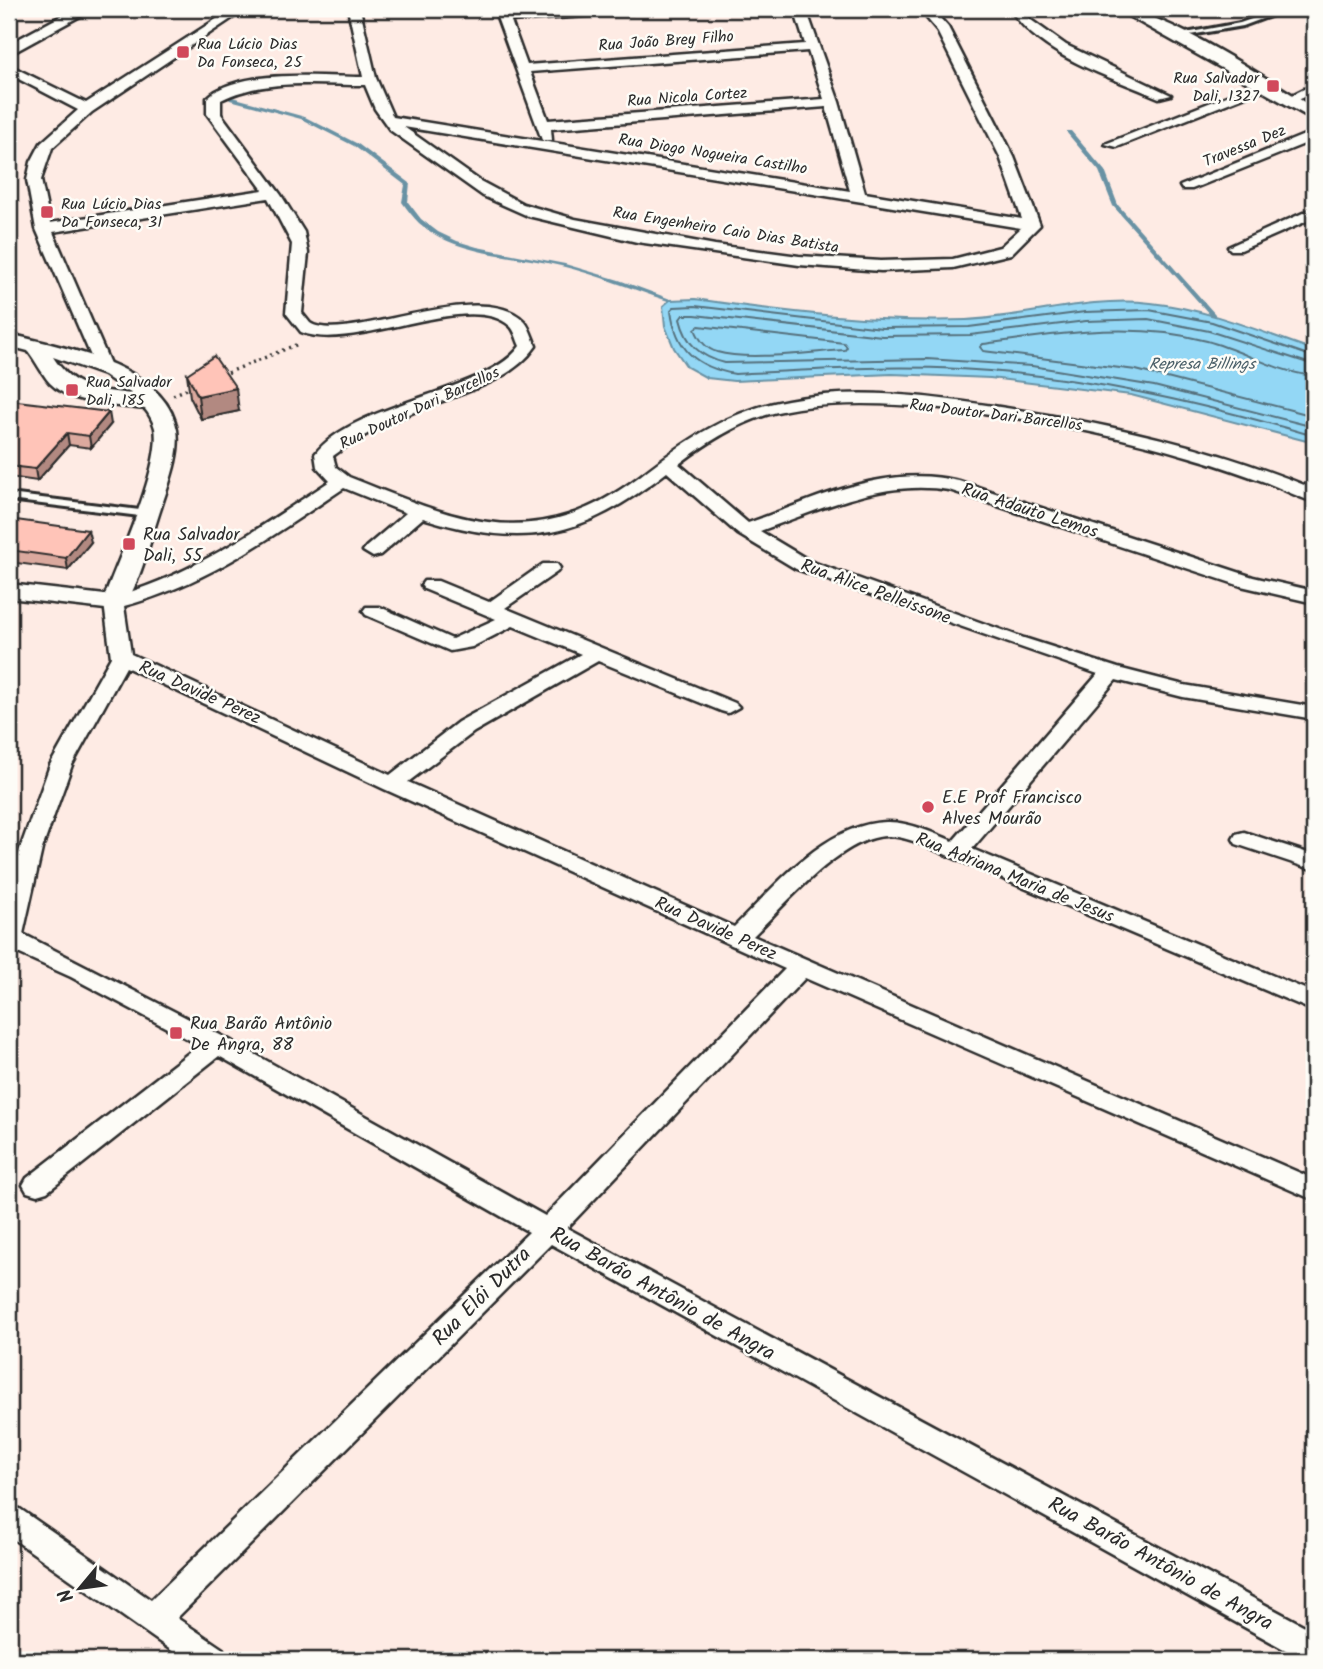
<svg xmlns="http://www.w3.org/2000/svg" width="1323" height="1669" font-family="Kalam,sans-serif">
<rect width="100%" height="100%" fill="#feebe4"/>
<filter id="ink" filterUnits="userSpaceOnUse"><feTurbulence type="fractalNoise" baseFrequency=".0143" numOctaves="2"/><feDisplacementMap in="SourceGraphic" scale="14" xChannelSelector="R" yChannelSelector="G"/><feConvolveMatrix kernelMatrix="1 2 1 2 8 2 1 2 1" color-interpolation-filters="sRGB"/></filter>
<g filter="url(#ink)">
<!-- water -->
<path fill="#93d7f5" stroke="#6992a4" stroke-width="2" d="M695,299C785,312 874,323 966,320C1027,317 1089,296 1151,303C1208,309 1261,332 1314,350V443L1131,395L990,378L892,374L734,381L707,378L687,367L674,348L665,326L663,306L670,300Z"/>
<g fill="none" stroke-linecap="round" stroke-linejoin="round">
<!-- shore -->
<g stroke="#55707c" stroke-width="2">
<path d="M699,326L844,343L847,347L845,350C811,352 748,361 717,352C706,349 699,339 695,329Z"/>
<path d="M1314,357L1212,322L1149,310L1085,312L969,327L882,328L695,306L674,307L671,310C676,350 696,367 735,374C809,370 884,365 959,369C1080,375 1198,402 1314,436"/>
<path d="M1314,365L1209,331L1148,319L1086,321L970,335L882,336L695,315H683L680,319C686,344 700,357 725,363L927,359L1032,366L1154,386L1314,427"/>
<path d="M1314,376C1276,372 1244,351 1207,341C1133,321 1057,334 983,344L980,347L983,351L1136,370L1314,416"/>
</g>
<!-- stream -->
<g fill="#6992a4" fill-rule="evenodd">
<path d="M232,97L305,117L358,144L410,183L408,202L421,219L438,232L457,241L477,247L565,264L619,280L673,300L668,301C632,289 597,275 561,266C513,254 458,257 419,223C413,217 407,209 402,202L405,185L354,146L301,119L230,100L229,99Z"/>
<polygon points="1067,131 1071,131 1105,171 1118,205 1215,314 1215,316 1211,316 1113,206 1099,171 1067,133"/>
</g>
<defs>
<g id="service">
<polygon points="1281,9 1289,9 1243,26 1178,37 1175,35 1240,23"/>
<polygon points="9,494 148,511 152,514 148,517 9,500"/>
</g>
<g id="minor">
<path d="M232,9H246L92,112L52,148L41,180L50,223L263,190L207,114V98C237,68 323,77 363,77L348,9H360L376,78L393,117L850,191L826,107L551,129L552,140H542L494,9H506L508,14L639,9L633,13L511,21L527,65L805,44L794,9H806L839,102L865,193L1022,219L1000,157L936,29L919,9H932L948,27L1014,157L1040,225L1011,254L953,268L881,271L799,265L637,242L528,216L483,196L390,130L375,109L365,85C318,85 265,78 221,100V114L281,195L304,232L308,253L302,313L310,323C345,346 482,275 525,322C530,328 533,339 536,346C510,384 455,394 414,412C385,424 358,437 333,456L336,467L349,477C459,521 534,556 640,476C685,441 730,410 788,400C856,387 926,396 993,406C1103,423 1211,446 1314,489V502C1297,497 1281,488 1265,482C1240,473 1215,464 1190,457C1084,425 871,384 766,415C734,425 705,444 679,464L748,523C816,499 885,463 959,481L1253,577L1314,591V603L1241,586L949,490C882,479 822,509 760,531L810,561L1024,638L1118,668L1184,685L1314,707V719L1183,697L1116,680L972,849L1314,993V1011L949,856C930,848 908,836 887,836C841,837 784,906 753,936L1314,1179V1200L805,978L567,1228L1314,1631V1660L1302,1659L551,1244L177,1618L223,1649L227,1660H185L9,1536V1506L20,1509L151,1600L529,1232L219,1056L47,1192L37,1195L27,1192L23,1185L27,1178L199,1045L71,977L9,949V893L20,849L50,765L111,657L104,603L107,599C191,577 259,528 330,481L317,467L315,454C355,401 487,393 520,346C517,340 515,330 510,326C469,289 352,354 301,332L286,313L292,244L268,198L53,232L111,366L103,371L97,370L36,229L27,180L31,162L41,143L78,110L9,74V65L86,103ZM808,51L824,99L548,120L530,72ZM404,127L1021,228L1000,247L953,259L881,261L799,256L715,245L575,219L523,204L480,181ZM667,472L738,534L796,569L1098,674L953,841C933,833 908,821 886,822C824,824 774,888 734,927L408,782L474,732L598,661L721,711L728,713L739,707L735,703L505,608L557,572L560,568L557,564H543L489,602L438,581H424L421,585L424,589L496,619L452,639L380,607H366L363,611L366,615L450,651L472,647L513,626L581,654L458,722L390,775L131,654L124,606C207,584 274,535 344,488L406,513L366,547L363,551L373,557L380,555L423,518C526,550 582,538 667,472ZM126,667L384,789L785,969L545,1216L224,1037L23,934L42,849L72,765Z"/>
<path d="M1010,9H1022L1031,20L1066,45L1171,95L1159,98C1109,76 1041,57 1010,9Z"/>
<polygon points="1262,82 1274,85 1117,147 1105,144"/>
<polygon points="1314,84 1314,93 1291,103 1284,99"/>
<polygon points="1314,131 1314,140 1192,189 1182,189 1180,186"/>
<polygon points="1314,208 1314,218 1241,250 1231,250 1228,247"/>
<polygon points="1244,832 1314,855 1314,870 1236,844 1233,839 1236,834"/>
</g>
<g id="tertiary">
<polygon points="74,9 93,9 9,55 9,44"/>
<path d="M1116,9C1159,7 1273,83 1314,108V120Z"/>
<path d="M9,334C60,347 166,364 177,430C181,455 168,485 161,508C151,537 140,584 123,608L114,610L9,598V584L105,595C119,558 162,464 155,428C153,421 149,414 145,409C117,405 71,405 50,383C42,374 36,361 28,351L9,346ZM53,357L104,375L132,394C96,390 74,389 53,357Z"/>
</g>
</defs>
<!-- service casing -->
<use href="#service" stroke="#2b2b2b" stroke-width="6"/>
<!-- minor casing -->
<use href="#minor" stroke="#2b2b2b" stroke-width="5"/>
<!-- tertiary casing -->
<use href="#tertiary" stroke="#2b2b2b" stroke-width="5"/>
<!-- path -->
<g stroke="#2b2b2b" stroke-width="3.5" stroke-dasharray="2 4.5" stroke-linecap="butt">
<polyline points="222,375 298,344"/>
<polyline points="173,395 194,386"/>
</g>
<!-- service -->
<use href="#service" fill="#fdfcf7" fill-rule="evenodd"/>
<!-- minor -->
<use href="#minor" fill="#fdfcf7" fill-rule="evenodd"/>
<!-- tertiary -->
<use href="#tertiary" fill="#fdfcf7" fill-rule="evenodd"/>
</g>
<!-- wall -->
<g fill="#dba99e" stroke="#2b2b2b" stroke-width="2">
<polygon points="187,374 239,411 201,419 190,397"/>
<polygon points="9,400 111,424 91,448 69,445 37,481 9,477"/>
<polygon points="9,519 91,542 68,570 9,562"/>
</g>
<!-- shaded-wall -->
<g fill="#b28981" stroke="#2b2b2b" stroke-width="2">
<polygon points="9,9 16,9 9,15"/>
<polygon points="236,388 239,411 201,419 198,396"/>
<polygon points="109,412 111,424 91,448 89,436"/>
<polygon points="67,433 69,445 37,481 35,469"/>
<polygon points="88,530 91,542 68,570 66,558"/>
</g>
<!-- building -->
<g fill="#ffc4b8" stroke="#2b2b2b" stroke-width="2">
<polygon points="214,356 236,388 198,396 187,374"/>
<polygon points="9,400 109,412 89,436 67,433 35,469 9,466"/>
<polygon points="9,519 88,530 66,558 9,550"/>
</g>
</g>
<!-- markers -->
<g fill="#d1495b" stroke="#fdfcf7" stroke-width="2.5">
<rect x="176" y="45" width="14" height="14" rx="3.5"/>
<rect x="1266" y="79" width="14" height="14" rx="3.5"/>
<rect x="40" y="205" width="14" height="14" rx="3.5"/>
<rect x="65" y="383" width="14" height="14" rx="3.5"/>
<rect x="122" y="537" width="14" height="14" rx="3.5"/>
<circle cx="928" cy="807" r="7"/>
<rect x="169" y="1026" width="14" height="14" rx="3.5"/>
</g>
<g text-anchor="middle" stroke-width="5" stroke-linejoin="round" paint-order="stroke">
<!-- far-street labels -->
<g font-size="16" fill="#2b2b2b" stroke="#fdfcf7">
<text transform="translate(666 40) rotate(-4)" y="6">Rua João Brey Filho</text>
<text transform="translate(687 96) rotate(-4)" y="6">Rua Nicola Cortez</text>
<text transform="translate(1244 145) rotate(-22)" y="6">Travessa Dez</text>
<text transform="translate(713 153) rotate(9)" y="6">Rua Diogo Nogueira Castilho</text>
<text transform="translate(726 229) rotate(9)" y="6">Rua Engenheiro Caio Dias Batista</text>
<text transform="translate(419 407) rotate(-25)" y="6">Rua Doutor Dari Barcellos</text>
<text transform="translate(996 414) rotate(7)" y="6">Rua Doutor Dari Barcellos</text>
</g>
<!-- far-poi labels -->
<g font-size="16" fill="#2b2b2b" stroke="#fdfcf7" text-anchor="start">
<text x="197" y="49">Rua Lúcio Dias<tspan x="197" dy="18">Da Fonseca, 25</tspan></text>
<text x="1259" y="83" text-anchor="end">Rua Salvador<tspan x="1259" dy="18">Dali, 1327</tspan></text>
<text x="61" y="209">Rua Lúcio Dias<tspan x="61" dy="18">Da Fonseca, 31</tspan></text>
<text x="86" y="387">Rua Salvador<tspan x="86" dy="18">Dali, 185</tspan></text>
</g>
<!-- far-water labels -->
<g font-size="16" font-style="italic" fill="#4a5f68" stroke="#fdfcf7">
<text x="1202" y="369">Represa Billings</text>
</g>
<!-- street labels -->
<g font-size="18" fill="#2b2b2b" stroke="#fdfcf7">
<text transform="translate(1030 510) rotate(18)" y="6">Rua Adauto Lemos</text>
<text transform="translate(876 591) rotate(20)" y="6">Rua Alice Pelleissone</text>
<text transform="translate(200 692) rotate(24)" y="6">Rua Davide Perez</text>
<text transform="translate(1015 877) rotate(22)" y="6">Rua Adriana Maria de Jesus</text>
<text transform="translate(716 928) rotate(24)" y="6">Rua Davide Perez</text>
</g>
<!-- poi labels -->
<g font-size="18" fill="#2b2b2b" stroke="#fdfcf7" text-anchor="start">
<text x="143" y="540">Rua Salvador<tspan x="143" dy="21">Dali, 55</tspan></text>
<text x="942" y="803">E.E Prof Francisco<tspan x="942" dy="21">Alves Mourão</tspan></text>
<text x="190" y="1029">Rua Barão Antônio<tspan x="190" dy="21">De Angra, 88</tspan></text>
</g>
<!-- near-street labels -->
<g font-size="21" fill="#2b2b2b" stroke="#fdfcf7">
<text transform="translate(663 1293) rotate(29)" y="7">Rua Barão Antônio de Angra</text>
<text transform="translate(481 1296) rotate(-45)" y="7">Rua Elói Dutra</text>
<text transform="translate(1161 1563) rotate(29)" y="7">Rua Barão Antônio de Angra</text>
</g>
</g>
<!-- margin -->
<rect width="1323" height="1669" fill="none" stroke="#fdfcf7" stroke-width="35"/>
<rect x="18" y="18" width="1288" height="1634" fill="none" stroke="#2b2b2b" stroke-width="2.5" filter="url(#ink)"/>
<!-- north arrow -->
<g transform="translate(80 1588) rotate(241)" stroke="#fdfcf7" stroke-width="5" paint-order="stroke">
<path d="M0-5L12 26L0 18L-12 26Z" fill="#2b2b2b"/>
<text y="-10" font-size="19" font-weight="bold" text-anchor="middle" fill="#2b2b2b">N</text>
</g>
</svg>
